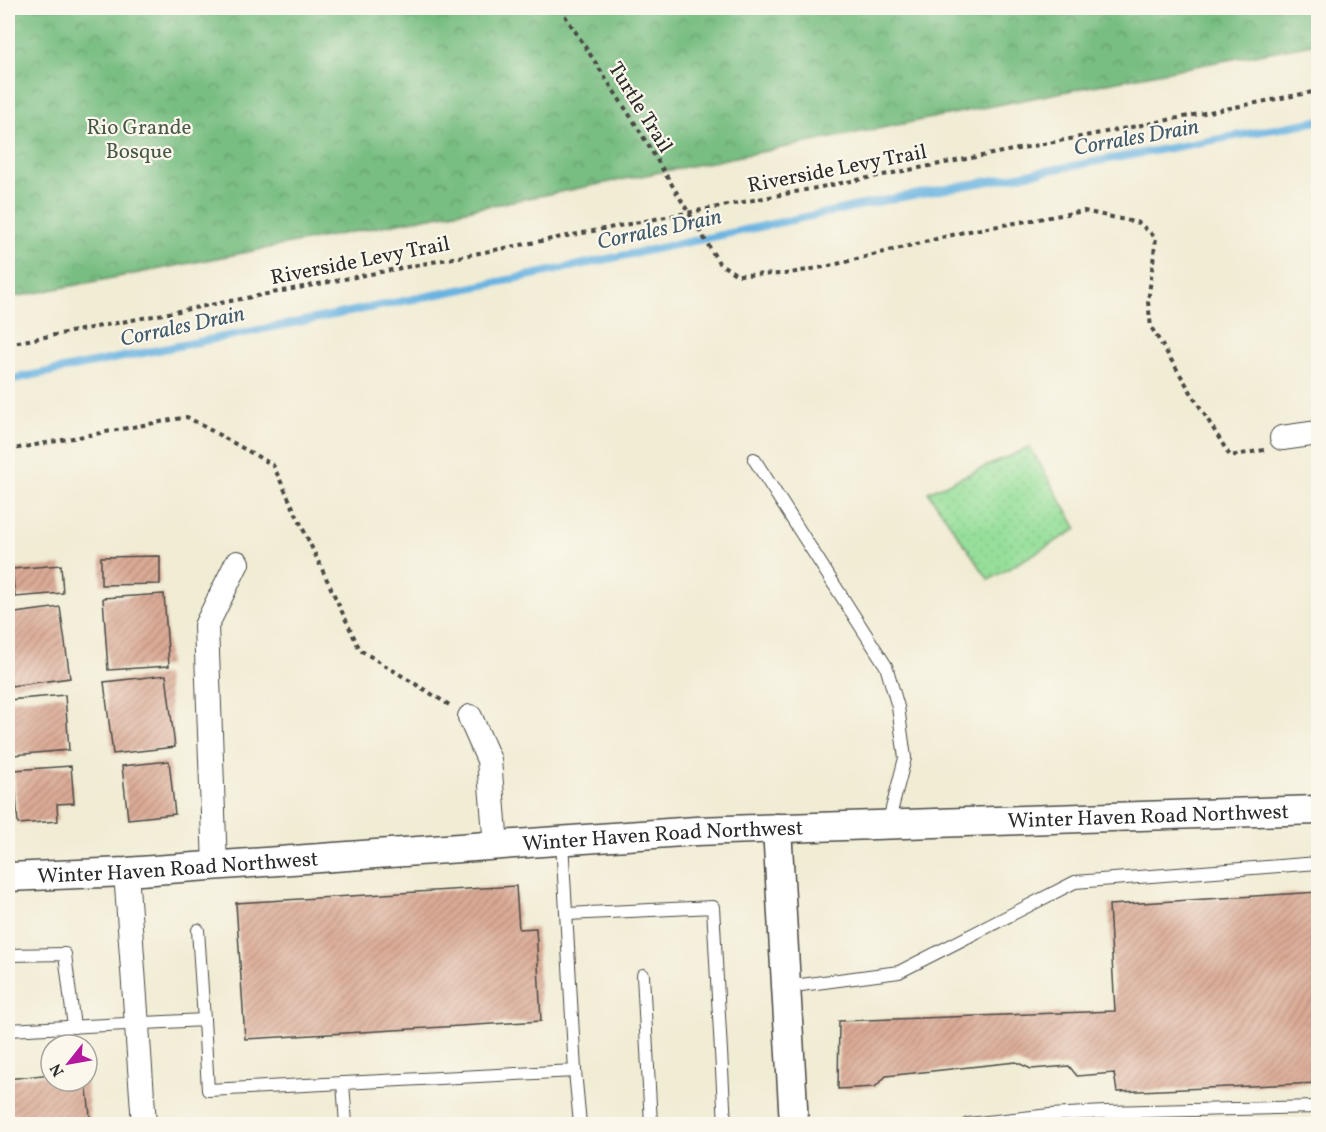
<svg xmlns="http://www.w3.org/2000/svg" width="1326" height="1132" font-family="Vollkorn,serif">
<defs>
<pattern id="grass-dots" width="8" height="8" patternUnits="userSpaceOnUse" patternTransform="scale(1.5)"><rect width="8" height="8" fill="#96df9a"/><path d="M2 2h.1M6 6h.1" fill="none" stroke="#81c085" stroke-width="1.8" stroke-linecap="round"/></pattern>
<pattern id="forest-crowns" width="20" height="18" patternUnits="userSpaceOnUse" patternTransform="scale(1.5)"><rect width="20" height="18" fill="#78be82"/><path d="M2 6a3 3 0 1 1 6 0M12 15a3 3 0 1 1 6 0" fill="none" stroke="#639b6b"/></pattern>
<pattern id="building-hatch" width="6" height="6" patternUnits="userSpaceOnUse" patternTransform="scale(1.5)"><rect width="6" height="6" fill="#dbab96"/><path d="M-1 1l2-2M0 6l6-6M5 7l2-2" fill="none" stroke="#b28b7b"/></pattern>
</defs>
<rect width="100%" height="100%" fill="#fbf7ec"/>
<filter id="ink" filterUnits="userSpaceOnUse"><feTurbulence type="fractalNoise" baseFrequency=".0167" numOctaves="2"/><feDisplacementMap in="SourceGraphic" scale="12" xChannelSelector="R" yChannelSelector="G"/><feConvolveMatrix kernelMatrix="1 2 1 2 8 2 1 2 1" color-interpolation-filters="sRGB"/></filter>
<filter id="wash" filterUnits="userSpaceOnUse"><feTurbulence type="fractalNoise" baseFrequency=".008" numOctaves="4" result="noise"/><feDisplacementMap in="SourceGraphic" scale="24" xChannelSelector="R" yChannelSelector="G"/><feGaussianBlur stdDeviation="1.35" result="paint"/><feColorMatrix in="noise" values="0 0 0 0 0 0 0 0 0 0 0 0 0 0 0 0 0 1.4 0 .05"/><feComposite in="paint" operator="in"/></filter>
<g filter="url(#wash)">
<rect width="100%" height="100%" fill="#f1ecd4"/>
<!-- grass -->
<polygon fill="url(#grass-dots)" stroke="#608562" stroke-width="1.5" points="1030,447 1077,529 989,580 928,492"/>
<!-- forest -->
<polygon fill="url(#forest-crowns)" stroke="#527456" stroke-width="1.5" points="8,8 1318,8 1318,43 1158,73 555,193 8,298"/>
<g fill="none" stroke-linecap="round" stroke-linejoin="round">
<!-- stream -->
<polyline stroke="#69b3e1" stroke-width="8" points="8,380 499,282 891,199 1318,121"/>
</g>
<g id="blocks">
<!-- building -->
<g fill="url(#building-hatch)">
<polygon points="160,556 160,584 101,585 101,557"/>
<polygon points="61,565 63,593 15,597 12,569"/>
<polygon points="164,594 169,666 108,670 103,598"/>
<polygon points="60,607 70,678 11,686 8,664 8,614"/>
<polygon points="166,675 175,747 113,754 104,682"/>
<polygon points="65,695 69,750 13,755 8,700"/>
<polygon points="169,761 175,814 128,819 122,766"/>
<polygon points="71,766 74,803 57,804 58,821 18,824 14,770"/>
<polygon points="516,886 519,929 536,928 541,1021 245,1039 236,903"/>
<polygon points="1318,892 1318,1083 1117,1092 1114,1073 1077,1076 1069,1066 1031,1069 1016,1062 886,1076 875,1087 838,1089 839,1021 1115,1011 1109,905"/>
<polygon points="51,1074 51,1081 86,1081 91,1124 8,1124 8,1079"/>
</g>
</g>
</g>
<g filter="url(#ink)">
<use href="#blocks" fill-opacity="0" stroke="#494844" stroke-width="1.5"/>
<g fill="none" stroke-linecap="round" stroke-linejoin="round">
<defs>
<g id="service">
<polyline points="754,459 886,666 898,707 905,758 888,824"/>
<polyline points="567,914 713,907 725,1124"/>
<polyline points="198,930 204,1020"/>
<polyline points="8,955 65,954 74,1027"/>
<polyline points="643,975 651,1124"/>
<polyline points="786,987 899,972 1075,882 1318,863"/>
<polyline points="8,1030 204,1020 208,1090 575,1071 562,841"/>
<polyline points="575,1071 580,1124"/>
<polyline points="343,1083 346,1124"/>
<polyline points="968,1124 1050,1115 1105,1112 1318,1107"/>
</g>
<g id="minor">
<polyline points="1282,438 1318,433"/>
<polyline points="470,717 489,760 496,846"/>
<polyline points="215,866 206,626 237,563"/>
<polyline points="126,872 144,1124"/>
</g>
<g id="tertiary">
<polyline points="777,828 794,1124"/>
<path id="s1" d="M8,877L126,872L696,831L1318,810"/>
</g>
</defs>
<!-- service casing -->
<use href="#service" stroke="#494844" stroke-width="14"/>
<!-- minor casing -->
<use href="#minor" stroke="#494844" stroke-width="26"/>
<!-- tertiary casing -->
<use href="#tertiary" stroke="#494844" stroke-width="31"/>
<!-- path -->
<g stroke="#494844" stroke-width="4" stroke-dasharray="4.5 4.5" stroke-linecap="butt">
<polyline points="560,8 636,125 719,263 737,275 785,274 829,266 964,232 1084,211 1139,223 1156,238 1148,302 1151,327 1230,456 1264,450"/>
<polyline points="8,344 1318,91"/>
<polyline points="8,450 187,417 273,465 360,650 451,706"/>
</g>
<!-- service -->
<use href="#service" stroke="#fff" stroke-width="12"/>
<!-- minor -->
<use href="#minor" stroke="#fff" stroke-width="24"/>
<!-- tertiary -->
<use href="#tertiary" stroke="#fff" stroke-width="28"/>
</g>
</g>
<g text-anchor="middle" stroke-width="4.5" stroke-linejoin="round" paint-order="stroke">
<!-- street labels -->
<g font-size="21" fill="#2b2b2b" stroke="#fbf7ec">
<text transform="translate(641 107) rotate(58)" y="7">Turtle Trail</text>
<text transform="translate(837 168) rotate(-11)" y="7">Riverside Levy Trail</text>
<text transform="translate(360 260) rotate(-11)" y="7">Riverside Levy Trail</text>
<text dy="7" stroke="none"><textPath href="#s1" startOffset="1142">Winter Haven Road Northwest</textPath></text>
<text dy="7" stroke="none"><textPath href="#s1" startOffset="656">Winter Haven Road Northwest</textPath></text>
<text dy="7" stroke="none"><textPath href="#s1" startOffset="170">Winter Haven Road Northwest</textPath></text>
</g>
<!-- park labels -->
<g font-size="21" fill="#465847" stroke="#fbf7ec">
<text x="139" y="134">Rio Grande<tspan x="139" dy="24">Bosque</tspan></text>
</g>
<!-- water labels -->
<g font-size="22" font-style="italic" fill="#415b6b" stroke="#fbf7ec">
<text transform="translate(1136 136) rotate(-10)" y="8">Corrales Drain</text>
<text transform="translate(659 228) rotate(-12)" y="8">Corrales Drain</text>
<text transform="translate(182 325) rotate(-12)" y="8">Corrales Drain</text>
</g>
</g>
<!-- margin -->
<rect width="1326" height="1132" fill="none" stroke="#fbf7ec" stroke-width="30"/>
<!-- north arrow -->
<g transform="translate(69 1063) rotate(239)"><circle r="28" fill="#fbf7ec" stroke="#a8a59f" stroke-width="1.5"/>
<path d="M0-4.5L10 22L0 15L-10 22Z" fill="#b5179e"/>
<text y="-9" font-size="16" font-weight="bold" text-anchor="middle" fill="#2b2b2b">N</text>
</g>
</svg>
